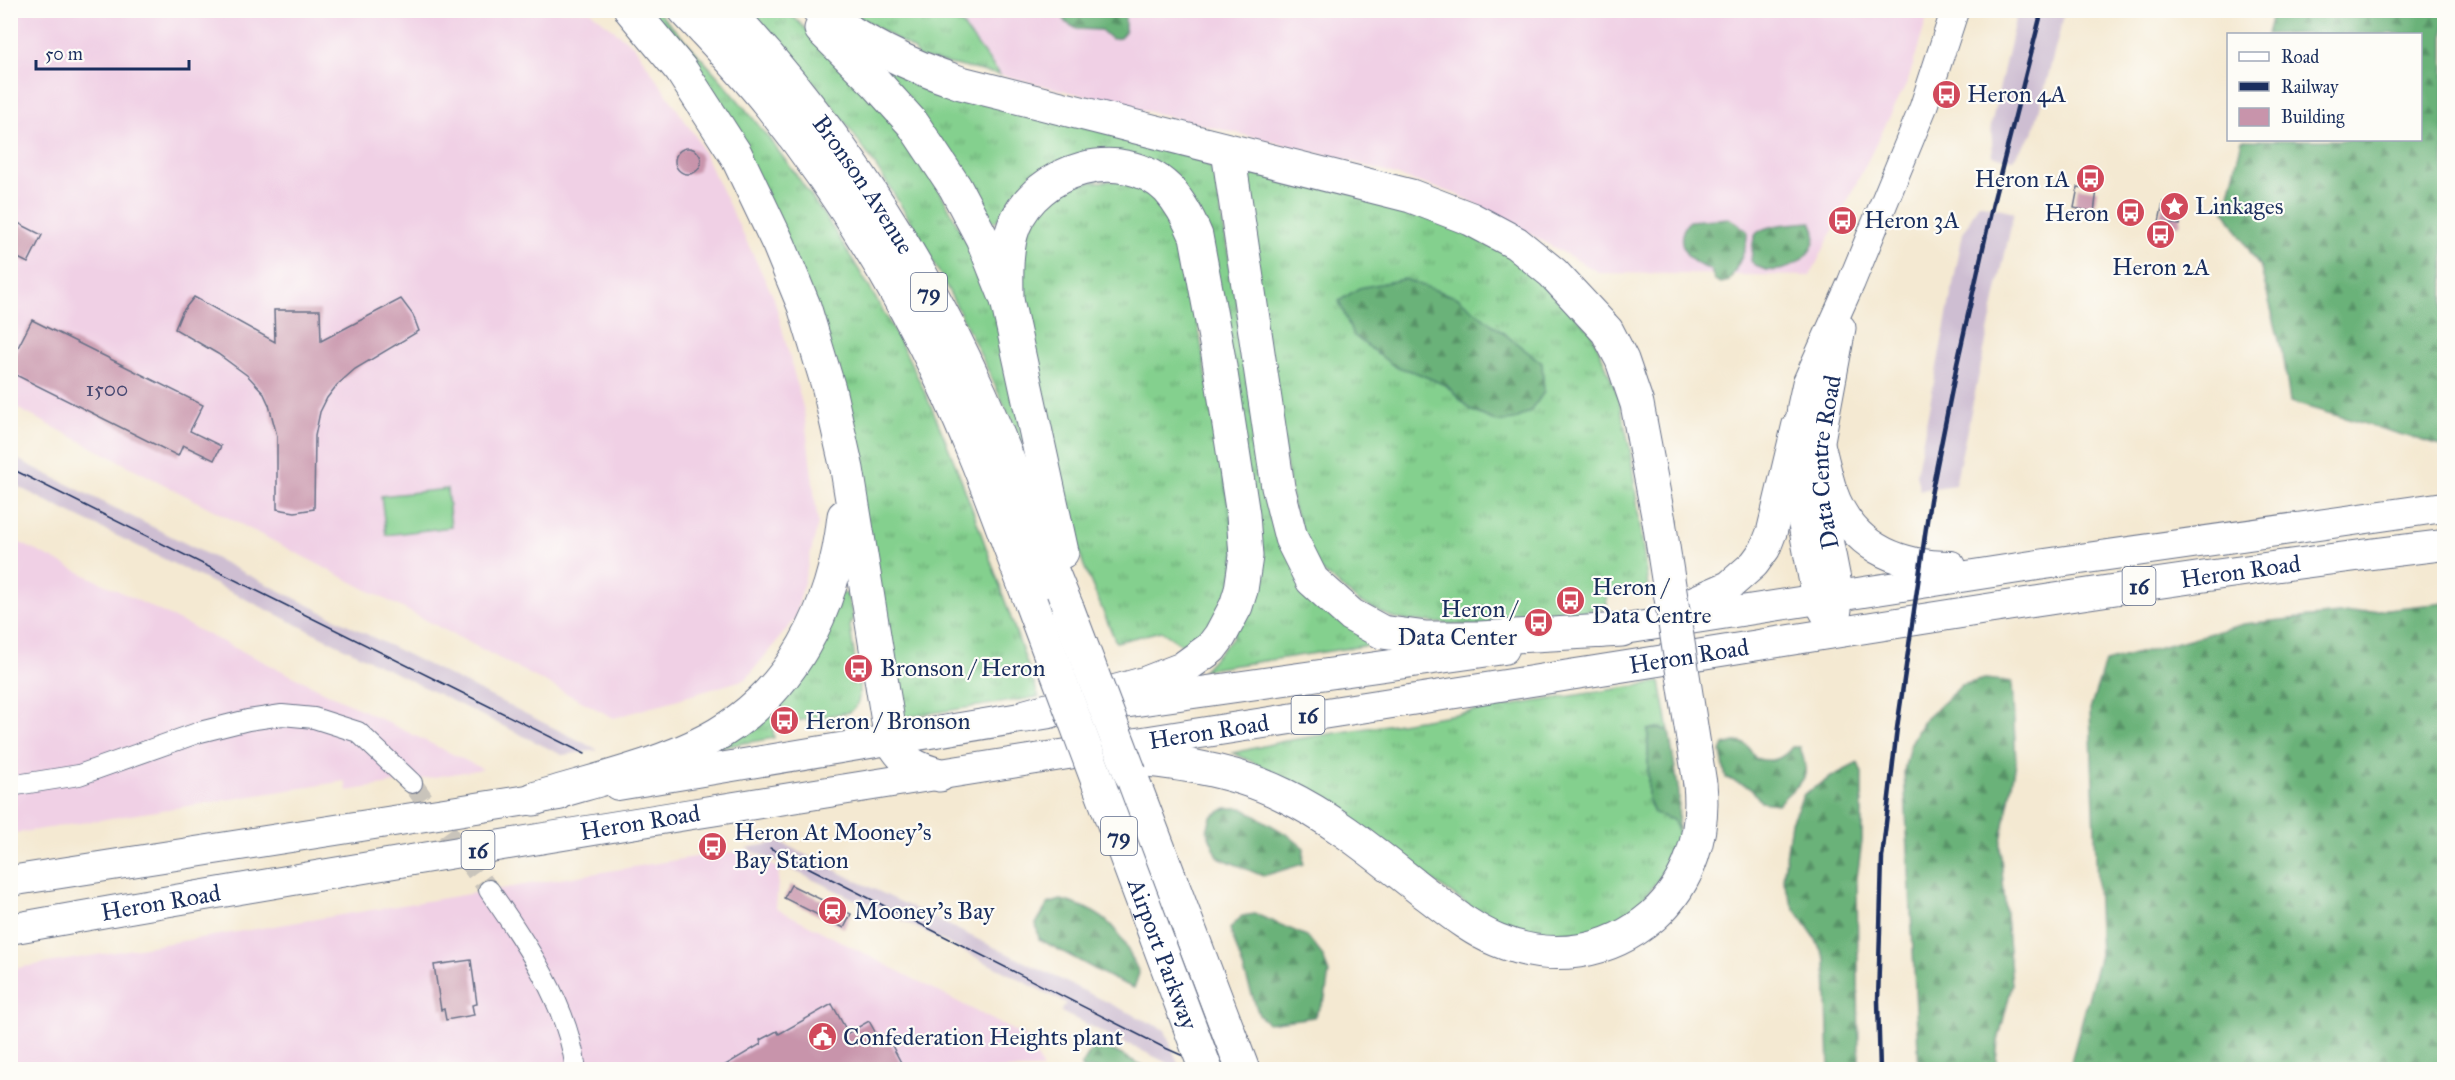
<svg xmlns="http://www.w3.org/2000/svg" width="2455" height="1080" font-family="'IM FELL Great Primer',serif">
<defs>
<pattern id="grass-tufts" width="24" height="20" patternUnits="userSpaceOnUse" patternTransform="scale(1.5)"><rect width="24" height="20" fill="#84d08e"/><path d="M3 7l-1-3M5 7V3M7 7l1-3M15 17l-1-3M17 17v-4M19 17l1-3" fill="none" stroke="#6ba977"/></pattern>
<pattern id="forest-firs" width="22" height="20" patternUnits="userSpaceOnUse" patternTransform="scale(1.5)"><rect width="22" height="20" fill="#6bb279"/><path d="M5 1l3.5 6h-7zM16 11l3.5 6h-7z" fill="#579166"/></pattern>
</defs>
<rect width="100%" height="100%" fill="#fdfcf7"/>
<filter id="ink" filterUnits="userSpaceOnUse"><feTurbulence type="fractalNoise" baseFrequency=".0167" numOctaves="2"/><feDisplacementMap in="SourceGraphic" scale="12" xChannelSelector="R" yChannelSelector="G"/><feConvolveMatrix kernelMatrix="1 2 1 2 8 2 1 2 1" color-interpolation-filters="sRGB"/></filter>
<filter id="wash" filterUnits="userSpaceOnUse"><feTurbulence type="fractalNoise" baseFrequency=".008" numOctaves="4" result="noise"/><feDisplacementMap in="SourceGraphic" scale="24" xChannelSelector="R" yChannelSelector="G"/><feGaussianBlur stdDeviation="1.35" result="paint"/><feColorMatrix in="noise" values="0 0 0 0 0 0 0 0 0 0 0 0 0 0 0 0 0 1.4 0 .05"/><feComposite in="paint" operator="in"/></filter>
<g filter="url(#wash)">
<rect width="100%" height="100%" fill="#f4e9d2"/>
<!-- built -->
<g fill="#f0d0e5">
<polygon points="10,11 590,11 634,46 696,137 774,298 804,411 818,523 795,619 746,679 614,718 11,405"/>
<polygon points="952,11 1929,11 1909,78 1810,276 1600,273 1459,195 1350,161 1000,75"/>
<polygon points="10,538 483,769 347,791 345,781 11,834"/>
<polygon points="747,851 779,869 776,908 1026,1037 1043,1069 11,1070 11,969 719,853"/>
</g>
<!-- railway -->
<g fill="#cebed2">
<polygon points="2017,11 2065,11 2033,134 2012,160 1993,156 1991,125"/>
<polygon points="1979,203 2014,212 1955,485 1920,490 1916,475 1963,233"/>
<polygon points="10,456 11,456 598,750 562,755 40,498 11,483"/>
<polygon points="780,842 853,879 1165,1030 1180,1069 1061,1012 1066,1003 858,898 856,900 746,848"/>
</g>
<!-- grass -->
<g fill="url(#grass-tufts)" stroke="#508076" stroke-width="1.5">
<path d="M640,11H657C756,111 833,217 900,342C958,452 996,580 1039,697L906,717L899,713L822,319Z"/>
<path d="M752,11H787L828,50L917,147L991,289L1028,441L1021,443C993,379 963,316 929,254C882,167 819,83 752,11Z"/>
<polygon points="849,11 952,11 1000,75 918,57 915,50"/>
<polygon points="873,62 1202,160 1214,171 1272,509 1370,640 1370,645 1203,670 1234,636 1213,259 1159,171 1018,190 996,222 991,221"/>
<polygon points="1238,170 1404,204 1494,240 1591,331 1618,395 1630,449 1648,587 1606,594 1607,608 1482,627 1395,619 1358,601 1316,566 1293,506"/>
<path d="M1125,180L1156,197L1183,235L1235,546C1232,594 1229,622 1182,645L1161,631L1116,642L1084,566L1068,515L1020,301L1026,222L1069,184Z"/>
<path d="M841,593L847,594L853,617L850,626L855,661L850,662L852,675H858C859,688 863,703 850,712L772,725L774,738L710,749Z"/>
<path d="M1660,682L1669,731L1657,728L1648,730V798L1654,813L1673,820C1675,824 1678,828 1678,832C1680,854 1650,893 1635,907C1618,921 1584,935 1562,938C1538,941 1508,928 1487,918L1276,773L1233,753L1285,741Z"/>
</g>
<!-- forest -->
<g fill="url(#forest-firs)" stroke="#43706c" stroke-width="1.5">
<polygon points="1062,11 1125,11 1125,32 1120,38 1111,39 1101,30 1077,29 1065,22"/>
<polygon points="2273,11 2444,11 2444,447 2290,402 2284,360 2261,269 2225,211 2242,140 2420,140 2420,34 2267,34"/>
<path d="M1729,218L1747,231C1748,249 1738,265 1729,281L1721,283L1715,280L1710,269C1687,263 1672,242 1689,221Z"/>
<path d="M1811,222C1830,252 1775,288 1751,261C1752,253 1752,243 1755,236C1759,224 1800,223 1811,222Z"/>
<polygon points="1404,279 1458,298 1542,363 1544,392 1531,411 1514,420 1497,422 1470,410 1447,386 1417,373 1394,366 1353,335 1339,301 1359,288"/>
<polygon points="2444,603 2444,1069 2069,1069 2100,955 2090,710 2105,662 2244,624"/>
<polygon points="1985,679 2012,682 2016,763 2000,846 2012,985 1998,1041 1995,1069 1919,1069 1904,771 1910,745 1923,721 1962,685"/>
<polygon points="1657,728 1669,731 1679,793 1678,830 1673,820 1654,813 1648,798 1648,730"/>
<path d="M1735,742C1747,742 1750,748 1755,758C1771,763 1782,760 1792,747H1800C1813,785 1801,778 1778,804L1761,802L1751,788L1726,778L1721,752L1724,745Z"/>
<polygon points="1858,763 1862,773 1862,841 1857,878 1859,1069 1829,1069 1826,961 1814,936 1792,905 1783,879 1791,822 1804,794 1833,776"/>
<polygon points="1226,808 1242,808 1288,835 1304,848 1303,864 1263,876 1218,857 1207,831 1211,817"/>
<path d="M1061,900C1109,912 1119,930 1139,973L1134,988L1113,979L1039,939L1036,924L1048,904Z"/>
<polygon points="1255,914 1307,936 1322,955 1329,973 1325,998 1314,1017 1268,1023 1259,1015 1230,929 1242,916"/>
<polygon points="1093,1047 1112,1050 1149,1069 1082,1069 1082,1065"/>
</g>
<!-- pitch -->
<polygon fill="#84d08e" stroke="#508076" stroke-width="1.5" points="447,489 451,527 386,535 381,496"/>
<g id="blocks">
<!-- building -->
<g fill="#c894ab">
<circle cx="688" cy="161" r="13"/>
<polygon points="2078,187 2097,190 2094,212 2074,208"/>
<polygon points="2163,202 2183,206 2180,225 2159,222"/>
<polygon points="10,219 42,235 28,263 10,254"/>
<polygon points="194,297 275,342 274,310 320,310 321,341 401,299 413,315 419,331 355,369 337,385 327,398 320,412 315,436 314,509 295,512 277,509 277,436 269,405 263,392 248,376 218,354 175,329 182,312"/>
<polygon points="32,320 203,405 190,431 221,446 214,460 183,445 178,456 10,372 10,363"/>
<polygon points="791,885 851,914 844,928 784,898"/>
<polygon points="471,960 477,1004 472,1005 474,1015 446,1020 444,1009 441,1010 434,965"/>
<polygon points="832,1004 848,1033 869,1021 883,1046 890,1042 905,1070 717,1070 761,1044 760,1040 777,1031 779,1034"/>
</g>
</g>
</g>
<g filter="url(#ink)">
<use href="#blocks" fill-opacity="0" stroke="#677087" stroke-width="1.5"/>
<g fill="none" stroke-linecap="round" stroke-linejoin="round">
<!-- street-tunnel -->
<polyline stroke="#c9c4bb" stroke-width="20" stroke-dasharray="20 10" stroke-linecap="butt" points="412,783 489,890"/>
<defs>
<g id="street">
<polyline points="10,786 79,775 200,732 248,720 282,715 314,718 358,732 412,783"/>
<path d="M489,890C526,943 568,1005 576,1070"/>
</g>
<g id="secondary">
<path id="s1" d="M1837,616L1840,595L1822,503L1820,446L1842,328"/>
<polyline points="1835,633 1816,599 1799,509 1795,466 1801,406 1806,383 1851,283 1923,108 1955,10"/>
</g>
<g id="primary">
<path d="M1820,446C1824,461 1827,476 1832,491C1851,546 1896,566 1951,566"/>
<polyline points="1676,609 1729,586 1754,564 1765,549 1772,531 1797,426"/>
<polyline points="1599,633 2038,565 2444,507"/>
<polyline points="1109,705 1504,649"/>
<polyline points="618,785 1050,713"/>
<polyline points="10,881 559,795"/>
<path id="s2" d="M10,929C518,839 1029,760 1538,680C1840,633 2141,581 2444,545"/>
</g>
<g id="highway">
<path d="M631,10L681,70L736,155L779,245L804,306L829,389L847,469L891,740C905,763 914,768 940,775"/>
<path d="M685,10C714,41 744,72 770,105C838,191 897,285 943,383C977,454 1003,530 1031,603"/>
<path id="s3" d="M727,10C832,123 919,254 981,395C1012,466 1038,539 1068,610"/>
<path d="M819,10C862,43 910,66 961,83L1411,196L1471,219L1516,243L1553,273L1607,331L1622,360L1637,404L1659,521"/>
<polyline points="821,29 876,83 913,124 955,187 982,238 1007,300 1062,552"/>
<polyline points="1228,151 1278,487 1291,538 1312,580 1351,615 1382,632 1426,638 1480,638 1622,630"/>
<path d="M1007,300C1007,276 1005,249 1014,226C1037,169 1121,143 1168,189C1181,203 1189,219 1196,236L1218,354L1243,515L1246,556L1241,590L1236,606L1220,636L1211,648L1182,669L1146,683L1026,716"/>
<path d="M1099,755C1162,761 1226,766 1284,795C1336,820 1380,858 1425,893C1448,910 1470,929 1497,940C1551,963 1609,954 1653,916C1690,883 1705,833 1700,784"/>
<polyline points="1130,773 1243,1070"/>
<path d="M534,799C591,781 654,768 707,740C792,695 834,609 844,516"/>
</g>
</defs>
<!-- street casing -->
<use href="#street" stroke="#677087" stroke-width="22"/>
<!-- secondary casing -->
<use href="#secondary" stroke="#677087" stroke-width="29"/>
<!-- primary casing -->
<use href="#primary" stroke="#677087" stroke-width="32"/>
<!-- highway casing -->
<use href="#highway" stroke="#677087" stroke-width="35"/>
<!-- street -->
<use href="#street" stroke="#fff" stroke-width="20"/>
<!-- secondary -->
<use href="#secondary" stroke="#fff" stroke-width="27"/>
<!-- primary -->
<use href="#primary" stroke="#fff" stroke-width="30"/>
<!-- highway -->
<use href="#highway" stroke="#fff" stroke-width="33"/>
<!-- tram -->
<g stroke="#1b2f5e" stroke-width="1.5">
<polyline points="10,468 585,754"/>
<polyline points="770,848 1163,1047 1215,1070"/>
</g>
<!-- rail -->
<polyline stroke="#1b2f5e" stroke-width="4.5" points="1880,1070 1878,1001 1882,858 1897,728 1930,500 1957,364 1993,203 2042,10"/>
<defs>
<g id="highway-bridge">
<polyline points="1659,521 1700,784"/>
<path id="s4" d="M1031,603L1206,1070"/>
<polyline points="1068,610 1130,773"/>
</g>
</defs>
<!-- highway-bridge casing -->
<use href="#highway-bridge" stroke="#677087" stroke-width="35" stroke-linecap="butt"/>
<!-- highway-bridge -->
<use href="#highway-bridge" stroke="#fff" stroke-width="33"/>
</g>
</g>
<!-- icons -->
<defs>
<symbol id="bus-disc" viewBox="-11 -11 22 22"><circle r="9.5" fill="#d1495b" stroke="#fdfcf7"/><path d="M-5-6H5V4H4V6H2V4H-2V6H-4V4H-5ZM-3.5-4V0h7V-4ZM-3.5 1.2v1.5H-2V1.2ZM2 1.2v1.5H3.5V1.2Z" fill="#fff"/></symbol>
<symbol id="sight-disc" viewBox="-11 -11 22 22"><circle r="9.5" fill="#d1495b" stroke="#fdfcf7"/><path d="M0-6L1.8-2.2L6-1.7L2.9 1.2L3.7 5.4L0 3.3L-3.7 5.4L-2.9 1.2L-6-1.7L-1.8-2.2Z" fill="#fff"/></symbol>
<symbol id="station-disc" viewBox="-11 -11 22 22"><circle r="9.5" fill="#d1495b" stroke="#fdfcf7"/><path d="M-3-6H3Q5-6 5-4V2Q5 4 3 4L4.5 6H3L1.5 4h-3L-3 6H-4.5L-3 4Q-5 4-5 2V-4Q-5-6-3-6ZM-3.5-4v3h7v-3ZM-3.5 1v1.5H-2V1ZM2 1v1.5H3.5V1Z" fill="#fff"/></symbol>
<symbol id="civic-disc" viewBox="-11 -11 22 22"><circle r="9.5" fill="#d1495b" stroke="#fdfcf7"/><path d="M-.6-6.5H3V-4.5H.6V-3L4-1V1h2V6H-6V1h2V-1L-.6-3ZM-1.2 2.5V6h2.4V2.5Z" fill="#fff"/></symbol>
</defs>
<g fill-rule="evenodd">
<use href="#bus-disc" x="1930" y="78" width="33" height="33"/>
<use href="#bus-disc" x="2074" y="162" width="33" height="33"/>
<use href="#sight-disc" x="2158" y="190" width="33" height="33"/>
<use href="#bus-disc" x="2114" y="196" width="33" height="33"/>
<use href="#bus-disc" x="1826" y="204" width="33" height="33"/>
<use href="#bus-disc" x="2144" y="218" width="33" height="33"/>
<use href="#bus-disc" x="1554" y="584" width="33" height="33"/>
<use href="#bus-disc" x="1522" y="606" width="33" height="33"/>
<use href="#bus-disc" x="842" y="652" width="33" height="33"/>
<use href="#bus-disc" x="768" y="704" width="33" height="33"/>
<use href="#bus-disc" x="696" y="830" width="33" height="33"/>
<use href="#station-disc" x="816" y="894" width="33" height="33"/>
<use href="#civic-disc" x="806" y="1020" width="33" height="33"/>
</g>
<g text-anchor="middle" stroke-width="4.5" stroke-linejoin="round" paint-order="stroke">
<!-- number labels -->
<g font-size="21" fill="#464871">
<text x="107" y="396">1500</text>
</g>
<!-- shield labels -->
<g fill="#fdfcf7" stroke="#5f6c8c" stroke-width="1.5">
<rect x="911" y="273" width="36" height="38" rx="4.5"/>
<rect x="2122.5" y="567" width="33" height="38" rx="4.5"/>
<rect x="1291.5" y="696" width="33" height="38" rx="4.5"/>
<rect x="1101" y="817" width="36" height="38" rx="4.5"/>
<rect x="461.5" y="831" width="33" height="38" rx="4.5"/>
</g>
<g font-size="22" font-weight="bold" fill="#1b2f5e">
<text x="929" y="300">79</text>
<text x="2139" y="594">16</text>
<text x="1308" y="723">16</text>
<text x="1119" y="844">79</text>
<text x="478" y="858">16</text>
</g>
<!-- poi labels -->
<g font-size="24" fill="#1b2f5e" stroke="#fdfcf7" text-anchor="start">
<text x="1967" y="102">Heron 4A</text>
<text x="2070" y="187" text-anchor="end">Heron 1A</text>
<text x="2195" y="214">Linkages</text>
<text x="2109" y="221" text-anchor="end">Heron</text>
<text x="1864" y="228">Heron 3A</text>
<text x="2161" y="275" text-anchor="middle">Heron 2A</text>
<text x="1592" y="595">Heron /<tspan x="1592" dy="28">Data Centre</tspan></text>
<text x="1517" y="617" text-anchor="end">Heron /<tspan x="1517" dy="28">Data Center</tspan></text>
<text x="880" y="676">Bronson / Heron</text>
<text x="805" y="729">Heron / Bronson</text>
<text x="734" y="840">Heron At Mooney's<tspan x="734" dy="28">Bay Station</tspan></text>
<text x="854" y="919">Mooney's Bay</text>
<text x="843" y="1045">Confederation Heights plant</text>
</g>
<!-- street labels -->
<g font-size="24" fill="#1b2f5e" stroke="#fdfcf7">
<text dy="8" stroke="none"><textPath href="#s3" startOffset="222">Bronson Avenue</textPath></text>
<text dy="8" stroke="none"><textPath href="#s1" startOffset="156">Data Centre Road</textPath></text>
<text dy="8" stroke="none"><textPath href="#s2" startOffset="2259">Heron Road</textPath></text>
<text dy="8" stroke="none"><textPath href="#s2" startOffset="1701">Heron Road</textPath></text>
<text dy="8" stroke="none"><textPath href="#s2" startOffset="1215">Heron Road</textPath></text>
<text dy="8" stroke="none"><textPath href="#s2" startOffset="639">Heron Road</textPath></text>
<text dy="8" stroke="none"><textPath href="#s2" startOffset="153">Heron Road</textPath></text>
<text dy="8" stroke="none"><textPath href="#s4" startOffset="375">Airport Parkway</textPath></text>
</g>
</g>
<!-- margin -->
<rect width="2455" height="1080" fill="none" stroke="#fdfcf7" stroke-width="36"/>
<!-- legend -->
<rect x="2227" y="33" width="195" height="108" fill="#fdfcf7" stroke="#a3aaba" stroke-width="1.5"/>
<rect x="2239" y="52" width="30" height="9" fill="#ffffff" stroke="#a3aaba" stroke-width="1.5"/>
<text x="2281" y="63" font-size="18" fill="#1b2f5e">Road</text>
<rect x="2239" y="82" width="30" height="9" fill="#1b2f5e" stroke="#a3aaba" stroke-width="1.5"/>
<text x="2281" y="93" font-size="18" fill="#1b2f5e">Railway</text>
<rect x="2239" y="108" width="30" height="18" fill="#c894ab" stroke="#a3aaba" stroke-width="1.5"/>
<text x="2281" y="123" font-size="18" fill="#1b2f5e">Building</text>
<!-- scale -->
<path d="M36 60v9h153v-9" fill="none" stroke="#1b2f5e" stroke-width="3"/>
<text x="45" y="60" font-size="18" fill="#1b2f5e" stroke="#fdfcf7" stroke-width="4.5" paint-order="stroke">50 m</text>
</svg>
